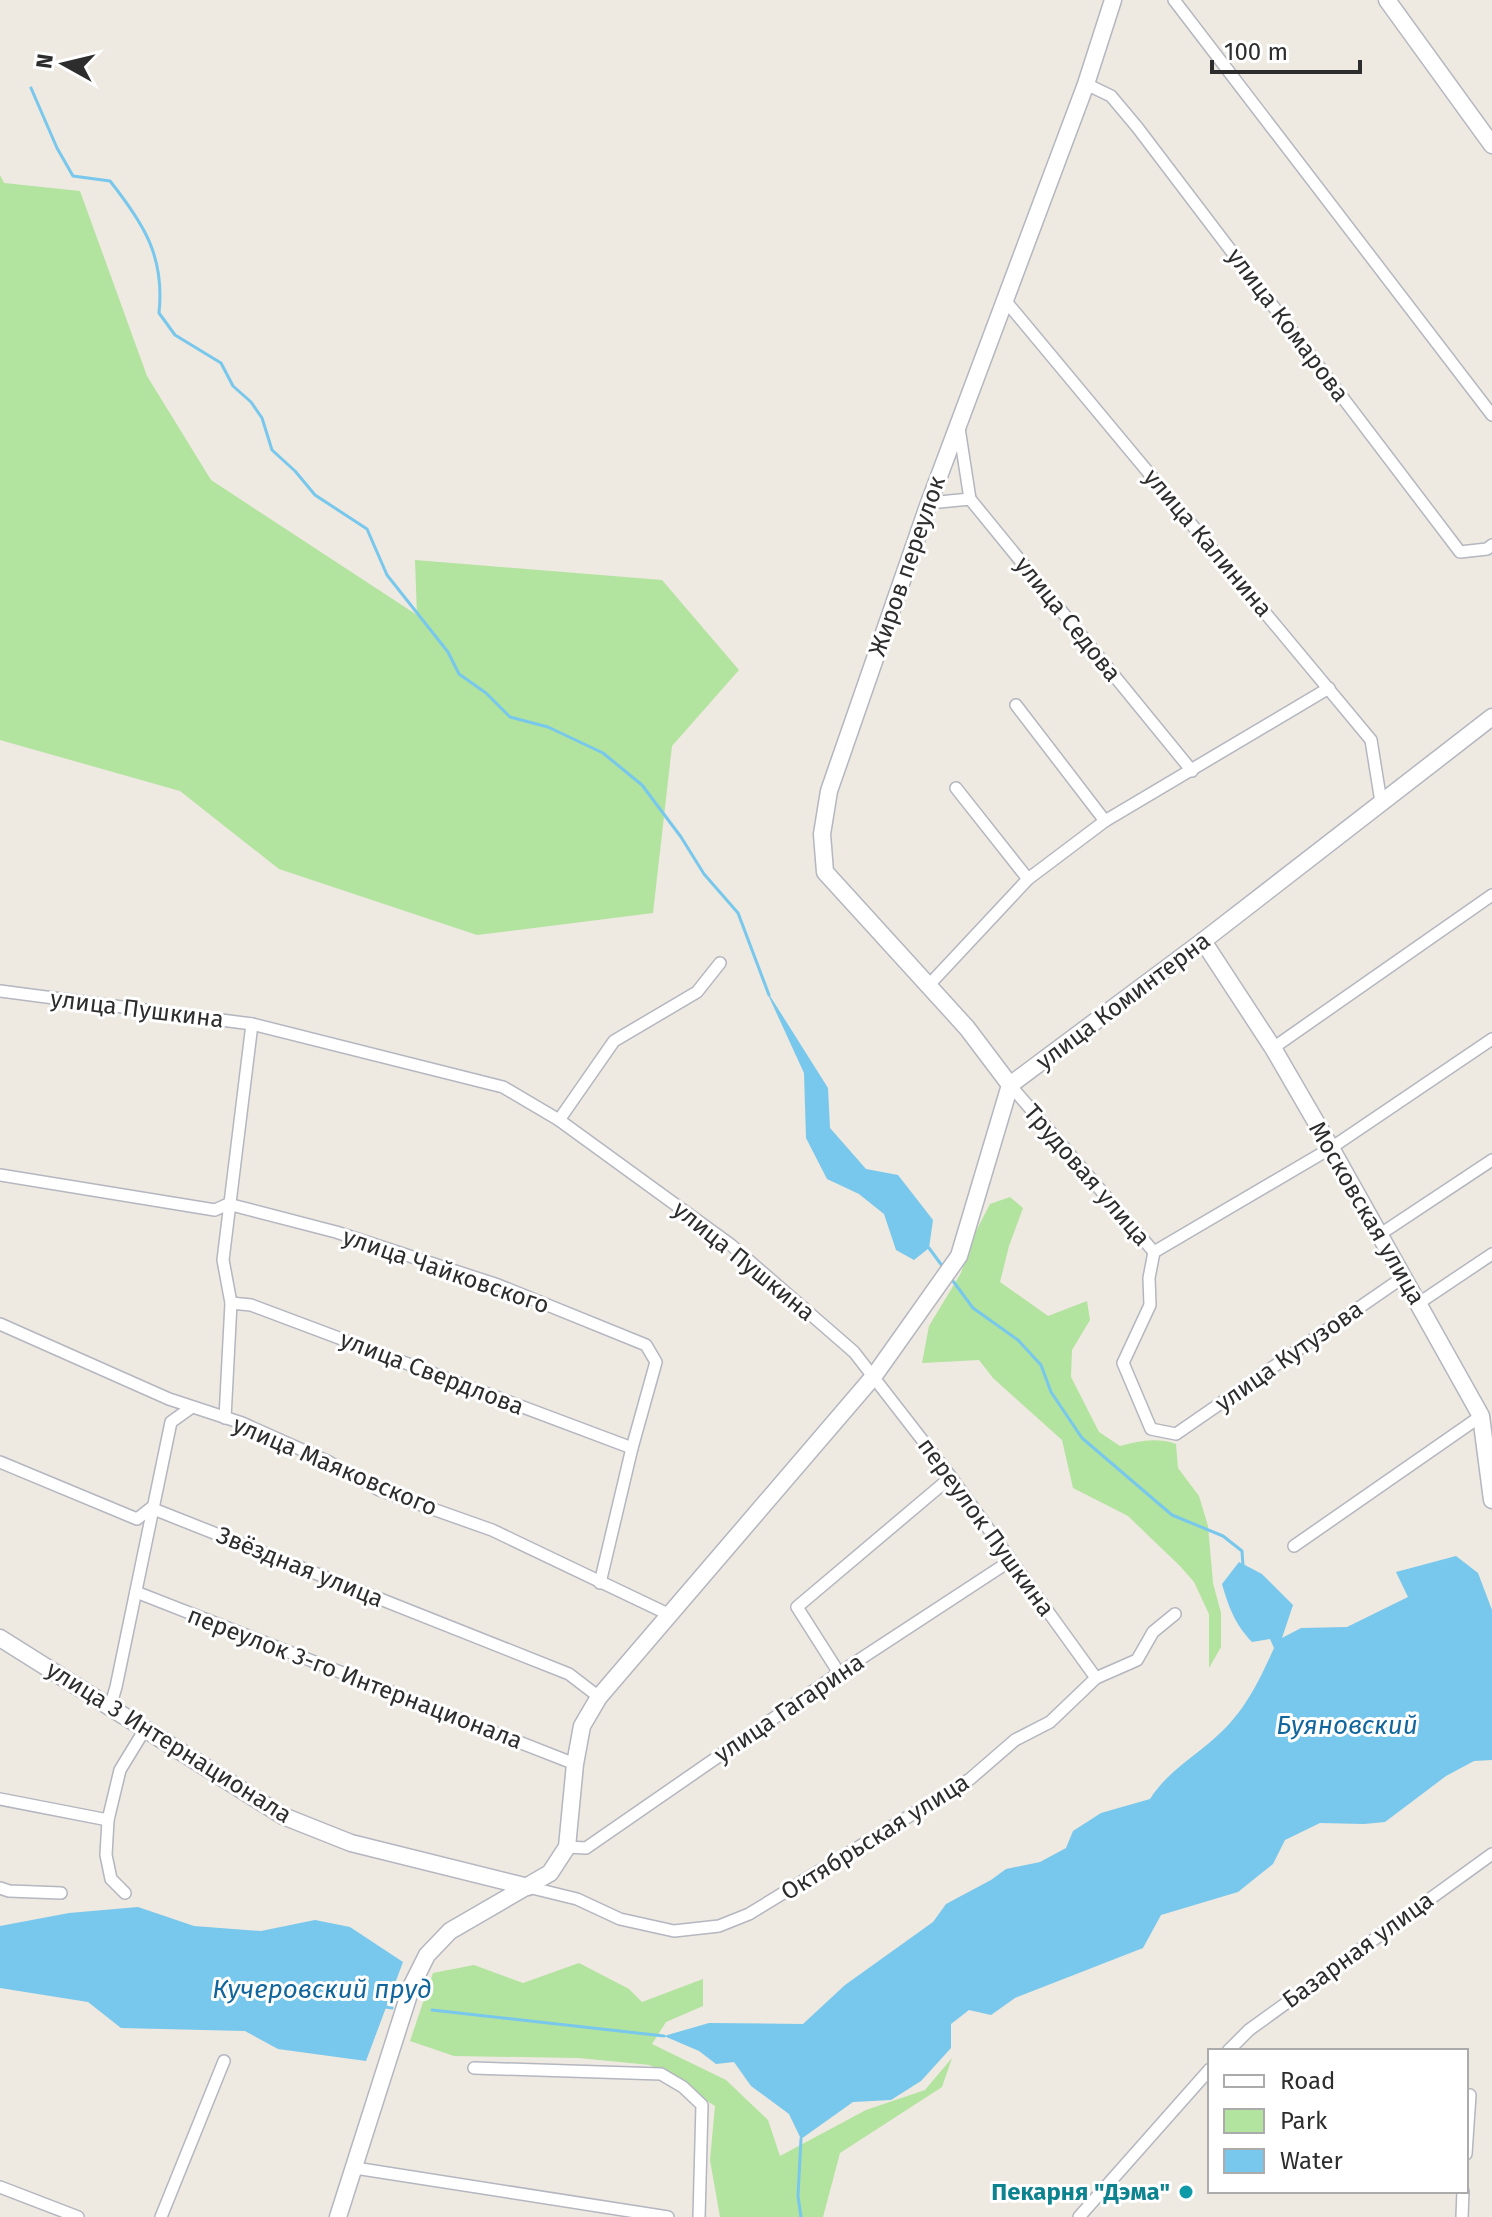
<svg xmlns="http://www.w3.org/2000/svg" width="1492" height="2217" font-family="'Fira Sans',sans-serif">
<rect width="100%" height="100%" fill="#eee9e1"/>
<!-- green -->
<g fill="#b2e39f">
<polygon points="0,175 4,183 80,191 147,376 211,480 417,615 415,560 662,580 739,670 672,746 653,913 477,935 279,869 180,791 0,740"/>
<path d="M1010,1197L1023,1208L1009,1246L1000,1282L1048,1316L1087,1301L1090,1320L1072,1350L1071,1377L1099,1432L1120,1446C1139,1441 1156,1437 1176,1444L1178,1468L1199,1496L1208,1526L1213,1583L1221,1613V1647L1209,1668V1614L1194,1582L1180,1566L1128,1516L1073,1488L1062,1440L993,1378L979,1360L922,1363L929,1326L961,1273L972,1239L990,1204Z"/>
<polygon points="579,1963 629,1989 642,2002 703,1979 703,2006 666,2022 652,2044 726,2080 768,2120 780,2156 866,2110 925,2090 952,2058 942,2087 840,2153 823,2217 720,2217 710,2160 715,2106 650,2065 579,2058 454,2056 410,2041 433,1973 474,1965 523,1983"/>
</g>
<!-- water -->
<g fill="#78c7ec">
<polygon points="765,988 828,1088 830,1128 866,1169 898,1175 933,1220 929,1248 914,1260 896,1250 884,1214 859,1194 827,1179 806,1138 804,1073"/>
<path d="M1456,1556L1478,1573L1492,1610V1760L1474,1761L1446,1776L1385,1822L1364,1824L1320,1823L1285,1840L1273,1864L1238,1892L1161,1915L1143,1948L1015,1998L991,2015L969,2010L951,2024V2048L921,2081L891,2100L853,2102L801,2139L789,2114L751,2086L734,2062L716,2064L699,2051L664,2036L709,2023L803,2024L845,1985L933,1922L946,1904L991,1880L1006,1869L1040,1862L1066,1848L1073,1831L1101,1813L1150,1799C1167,1772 1194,1757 1217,1736C1245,1711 1259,1681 1274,1648L1270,1639L1252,1642C1235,1624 1229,1608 1222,1584L1239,1562L1262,1574L1293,1605L1282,1638L1301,1628L1347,1627L1408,1597L1396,1572Z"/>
<polygon points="138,1907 194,1926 261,1931 315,1920 350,1927 403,1962 366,2061 278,2049 245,2031 121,2028 88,2002 0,1988 0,1926 69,1913"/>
</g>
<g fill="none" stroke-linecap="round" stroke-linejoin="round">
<!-- stream -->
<g stroke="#78c7ec" stroke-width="3">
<path d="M31,88L57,148L73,176L110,181C144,224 165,257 159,313L175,335L221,363L233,386L251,402L262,418L272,450L295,471L315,495L367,529L387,575L448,652L459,674L486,693L510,717L548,727L603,753L642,785L681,837L704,874L738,913L769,995"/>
<polyline points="929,1248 943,1267"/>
<polyline points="950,1277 973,1308 1018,1340 1041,1365 1051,1392 1082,1438 1172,1515 1223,1536 1242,1551 1243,1566"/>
<polyline points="386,2007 392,2008"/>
<polyline points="432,2010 664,2036"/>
<polyline points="801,2139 798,2196 801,2217"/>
</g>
<defs>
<g id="street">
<polyline points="1174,0 1492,415"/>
<polyline points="1086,84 1111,96 1137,127 1460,552 1487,549 1492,545"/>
<polyline points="1004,299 1371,740 1381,802"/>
<polyline points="959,428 970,499"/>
<polyline points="929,503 970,499 1192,771"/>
<polyline points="1016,705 1105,821"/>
<polyline points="956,788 1028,879"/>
<polyline points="928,986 1028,879 1105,821 1329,688"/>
<polyline points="0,991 252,1024 503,1087 559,1120 731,1245 854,1352 951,1477 1096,1678"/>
<polyline points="1273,1048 1492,895"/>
<polyline points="1010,1085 1154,1252"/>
<polyline points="559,1120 614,1041 697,992 720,963"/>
<polyline points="0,1175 215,1210 228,1204 336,1232 498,1285 646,1345 656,1362 632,1448 600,1583"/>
<polyline points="1379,1235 1492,1160"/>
<polyline points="1154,1252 1149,1278 1150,1305 1123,1363 1151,1429 1176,1434 1402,1278"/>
<polyline points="1154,1252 1331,1148 1492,1039"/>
<polyline points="231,1303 251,1305 632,1448"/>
<polyline points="1419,1303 1492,1254"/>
<polyline points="0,1324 169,1399 242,1423 329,1462 379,1490 492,1530 668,1614"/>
<polyline points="225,1418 231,1303 223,1260 252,1024"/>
<polyline points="0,1462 137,1519 151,1508 569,1674 599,1697"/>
<polyline points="1294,1546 1481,1416"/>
<polyline points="136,1592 575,1764"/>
<polyline points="839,1673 797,1607 951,1477"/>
<polyline points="110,1707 116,1687 171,1422 192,1407"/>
<polyline points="0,1799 108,1820"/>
<polyline points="567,1847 586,1848 839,1673 1010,1561"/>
<polyline points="528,1887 577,1899 620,1919 674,1931 719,1926 749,1914 970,1779 1015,1740 1050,1722 1096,1678 1137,1660 1153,1632 1175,1614"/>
<polyline points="0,1888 9,1891 61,1893"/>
<polyline points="125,1893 111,1879 106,1855 108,1820 120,1770 145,1729"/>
<polyline points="1228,2051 1249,2030 1492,1854"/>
<polyline points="474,2068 661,2074 683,2087 702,2105 699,2217"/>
<polyline points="1466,2154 1470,2095"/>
<polyline points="355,2168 668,2217"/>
<polyline points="0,2187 78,2217"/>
<polyline points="161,2217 224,2061"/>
<polyline points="1079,2217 1210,2069"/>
<polyline points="1462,2217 1463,2191"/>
</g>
<g id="secondary">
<polyline points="1387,0 1492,145"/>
<polyline points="1203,941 1273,1048 1331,1148 1481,1416 1492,1500"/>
<polyline points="1010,1085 967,1028 825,872 822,834 829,791 929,503 1086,84 1113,0"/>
<polyline points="0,1638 283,1816 351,1843 528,1887"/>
<polyline points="338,2217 412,1985 427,1955 450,1931 550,1873 567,1847 575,1764 582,1726 599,1697 874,1376 959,1256 1010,1085 1203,941 1492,717"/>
</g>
</defs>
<!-- street casing -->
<use href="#street" stroke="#b4b6c0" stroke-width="14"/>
<!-- secondary casing -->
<use href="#secondary" stroke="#b4b6c0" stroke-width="19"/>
<!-- street -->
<use href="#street" stroke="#fff" stroke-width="11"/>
<!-- secondary -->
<use href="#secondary" stroke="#fff" stroke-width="16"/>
</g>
<!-- markers -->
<circle fill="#0f9aa8" stroke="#fff" stroke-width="3" cx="1186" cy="2192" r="8"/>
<g text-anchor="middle" stroke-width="6" stroke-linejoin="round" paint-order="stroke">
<!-- street labels -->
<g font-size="24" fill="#2d2d2d" stroke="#fff">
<text transform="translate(1288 325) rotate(53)" y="8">улица Комарова</text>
<text transform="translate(1208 543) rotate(50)" y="8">улица Калинина</text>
<text transform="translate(907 566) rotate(-71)" y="8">Жиров переулок</text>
<text transform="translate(1068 619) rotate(51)" y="8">улица Седова</text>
<text transform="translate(1123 1001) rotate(-37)" y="8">улица Коминтерна</text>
<text transform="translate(137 1009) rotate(7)" y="8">улица Пушкина</text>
<text transform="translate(1087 1175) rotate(49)" y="8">Трудовая улица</text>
<text transform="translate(1367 1213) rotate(60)" y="8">Московская улица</text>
<text transform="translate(744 1261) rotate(39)" y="8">улица Пушкина</text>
<text transform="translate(446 1271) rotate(19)" y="8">улица Чайковского</text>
<text transform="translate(1289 1356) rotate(-35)" y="8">улица Кутузова</text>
<text transform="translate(432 1373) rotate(21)" y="8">улица Свердлова</text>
<text transform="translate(335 1466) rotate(23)" y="8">улица Маяковского</text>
<text transform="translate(986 1527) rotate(54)" y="8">переулок Пушкина</text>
<text transform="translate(300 1567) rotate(22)" y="8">Звёздная улица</text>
<text transform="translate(355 1678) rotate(21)" y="8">переулок 3-го Интернационала</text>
<text transform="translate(789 1708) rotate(-34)" y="8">улица Гагарина</text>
<text transform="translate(169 1742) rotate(32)" y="8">улица 3 Интернационала</text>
<text transform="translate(875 1837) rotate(-32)" y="8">Октябрьская улица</text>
<text transform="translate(1358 1950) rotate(-36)" y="8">Базарная улица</text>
</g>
<!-- culture labels -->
<g font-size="24" font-weight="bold" fill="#0d838f" stroke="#fff" text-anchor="end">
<text x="1170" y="2200">Пекарня "Дэма"</text>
</g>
<!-- water labels -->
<g font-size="26" font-style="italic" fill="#11669e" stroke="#fff">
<text x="1347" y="1734">Буяновский</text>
<text x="322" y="1998">Кучеровский пруд</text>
</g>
</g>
<!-- legend -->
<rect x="1208" y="2049" width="260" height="144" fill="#ffffff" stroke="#ababab" stroke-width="2"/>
<rect x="1224" y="2075" width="40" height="12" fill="#ffffff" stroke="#ababab" stroke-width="2"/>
<text x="1280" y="2089" font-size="24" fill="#2d2d2d">Road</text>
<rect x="1224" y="2109" width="40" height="24" fill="#b2e39f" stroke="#ababab" stroke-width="2"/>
<text x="1280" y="2129" font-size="24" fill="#2d2d2d">Park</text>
<rect x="1224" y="2149" width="40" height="24" fill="#78c7ec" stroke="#ababab" stroke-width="2"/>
<text x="1280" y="2169" font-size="24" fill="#2d2d2d">Water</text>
<!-- north arrow -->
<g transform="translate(64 64) rotate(278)" stroke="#ffffff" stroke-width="6" paint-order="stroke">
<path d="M0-6L14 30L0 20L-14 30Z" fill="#2d2d2d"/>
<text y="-12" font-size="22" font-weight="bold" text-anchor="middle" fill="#2d2d2d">N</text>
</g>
<!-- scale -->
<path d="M1212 60v12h148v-12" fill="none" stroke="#2d2d2d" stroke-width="4"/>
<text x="1224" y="60" font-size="24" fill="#2d2d2d" stroke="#ffffff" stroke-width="6" paint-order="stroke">100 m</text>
</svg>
